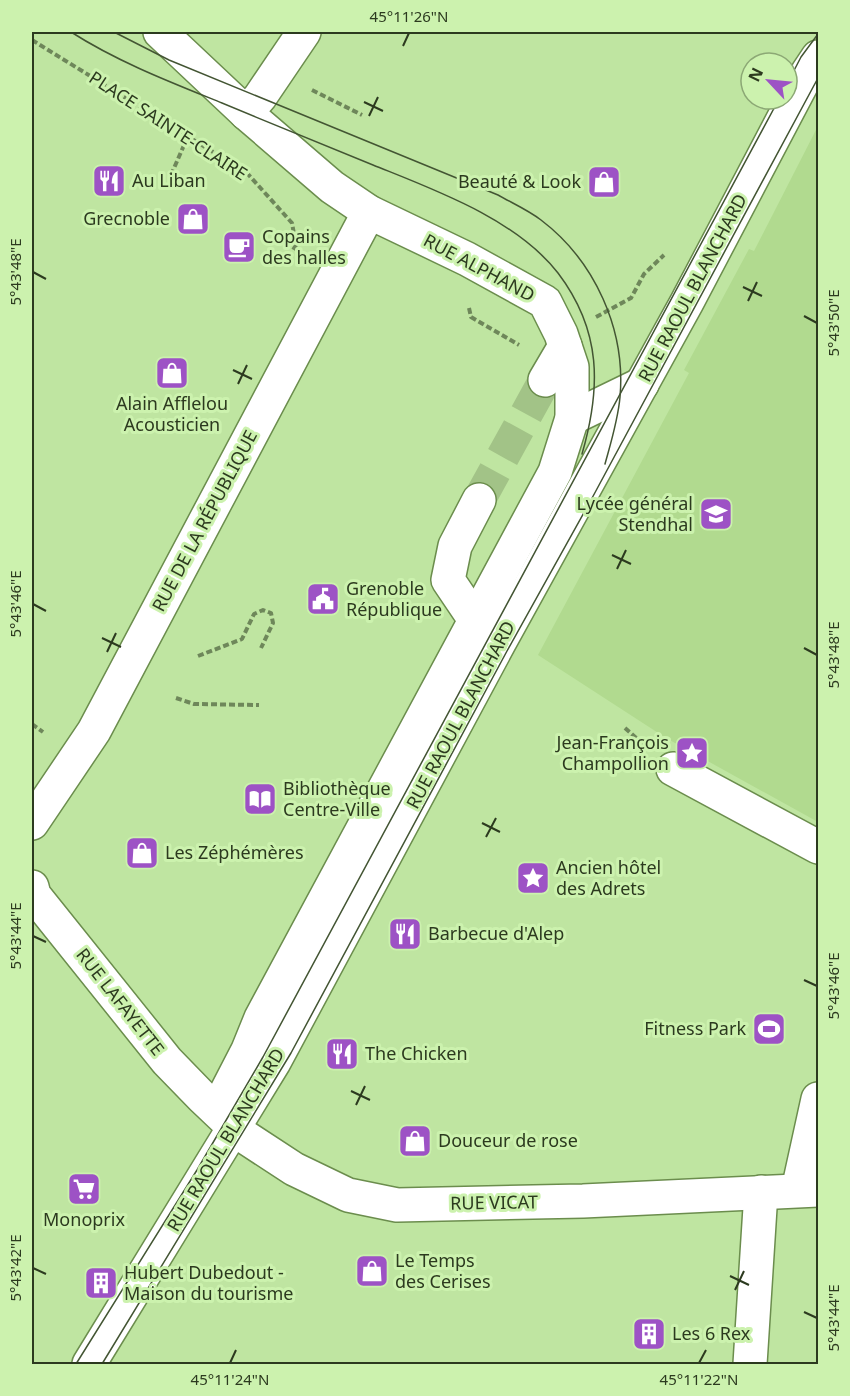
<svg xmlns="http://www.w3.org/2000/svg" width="850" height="1396" font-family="'Noto Sans',sans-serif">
<rect width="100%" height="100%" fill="#bfe5a1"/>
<!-- built -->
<polygon fill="#b1da8f" points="818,126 818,822 666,738 538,655 689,373 684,370 749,249 754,251"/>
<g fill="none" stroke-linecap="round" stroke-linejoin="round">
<!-- street-tunnel -->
<polyline stroke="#a2c387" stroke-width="33" stroke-dasharray="33 16" stroke-linecap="butt" points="479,500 545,380"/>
<defs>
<g id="street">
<polyline points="160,32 246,113 332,187 369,212 467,259 545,302 561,334 572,367 572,418 555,472 261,1018 248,1050 217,1110"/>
<polyline points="246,113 260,97 304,32"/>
<polyline points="545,380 565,346"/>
<polyline points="572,418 642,384"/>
<polyline points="475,620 448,580 455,546 479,500"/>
<polyline points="673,769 818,847"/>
<polyline points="32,823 94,731 369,212"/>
<polyline points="32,887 34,895 167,1061 202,1097 242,1135 294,1169 348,1195 397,1205 583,1201 818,1190"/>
<polyline points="798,1190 818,1099"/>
<polyline points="89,1364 274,1062 499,643 687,302 808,72 818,57"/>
<polyline points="750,1364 761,1192"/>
</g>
</defs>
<!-- street casing -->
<use href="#street" stroke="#6b8d4d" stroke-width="36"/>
<!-- path -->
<g stroke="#6e875a" stroke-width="4" stroke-dasharray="6 3" stroke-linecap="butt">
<polyline points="32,40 247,173 292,223 296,245 288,259"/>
<polyline points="312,90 362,115"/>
<polyline points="171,175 188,136"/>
<polyline points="469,308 471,317 519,345"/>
<polyline points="596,317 631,298 644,274 664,255"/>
<polyline points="198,656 242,639 254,614 263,610 271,613 273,623 261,648"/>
<polyline points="176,698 194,704 259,705"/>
<polyline points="32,724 43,732"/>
<polyline points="625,728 643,744"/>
</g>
<!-- street -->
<use href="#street" stroke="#fff" stroke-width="33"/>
<!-- tram -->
<g stroke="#435533" stroke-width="1.5">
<path d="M71,32C118,62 170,82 222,103C272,124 322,144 373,165C435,190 516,219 558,273C602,331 601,388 582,454"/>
<path d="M114,32L169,60L498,195C512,203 528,210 541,220C595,261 626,330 620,397C618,420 611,442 605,464"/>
<polyline points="787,84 801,57 818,34"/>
<polyline points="76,1364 197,1170 263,1057 779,99"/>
<polyline points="102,1364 291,1053 507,651 591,500 818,78"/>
</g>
</g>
<!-- ticks -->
<path fill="none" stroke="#2c3a1f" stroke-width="2" d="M403,46L409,33M364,102L383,111M369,116L378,97M33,272L46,279M743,287L762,296M748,301L757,282M804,316L817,323M233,370L252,379M238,384L247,365M612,555L631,564M617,569L626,550M33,604L46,611M102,638L121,647M804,648L817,655M107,652L116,633M482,823L500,832M486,837L496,818M33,936L46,942M804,980L817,986M351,1091L370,1100M356,1105L365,1086M33,1268L46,1274M730,1276L749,1285M735,1290L744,1271M804,1312L817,1318M230,1363L236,1350M699,1363L706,1350"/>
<!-- icons -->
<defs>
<symbol id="restaurant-square" viewBox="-11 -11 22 22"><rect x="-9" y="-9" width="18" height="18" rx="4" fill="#9d52c5" stroke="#ccf2ae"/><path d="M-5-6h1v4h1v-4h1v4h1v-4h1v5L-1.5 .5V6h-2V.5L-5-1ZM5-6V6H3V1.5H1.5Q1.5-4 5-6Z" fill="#fff"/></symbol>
<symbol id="shop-square" viewBox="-11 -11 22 22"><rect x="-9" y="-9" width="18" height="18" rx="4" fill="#9d52c5" stroke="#ccf2ae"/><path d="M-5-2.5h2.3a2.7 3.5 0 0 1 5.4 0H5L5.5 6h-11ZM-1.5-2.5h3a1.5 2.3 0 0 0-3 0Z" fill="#fff"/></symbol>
<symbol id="cafe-square" viewBox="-11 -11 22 22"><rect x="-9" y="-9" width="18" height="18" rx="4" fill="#9d52c5" stroke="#ccf2ae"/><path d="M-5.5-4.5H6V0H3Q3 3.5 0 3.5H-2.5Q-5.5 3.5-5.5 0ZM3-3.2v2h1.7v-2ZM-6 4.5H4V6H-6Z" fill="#fff"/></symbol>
<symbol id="school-square" viewBox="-11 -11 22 22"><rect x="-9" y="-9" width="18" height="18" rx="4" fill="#9d52c5" stroke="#ccf2ae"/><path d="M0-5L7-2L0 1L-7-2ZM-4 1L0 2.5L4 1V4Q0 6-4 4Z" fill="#fff"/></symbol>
<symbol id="civic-square" viewBox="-11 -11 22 22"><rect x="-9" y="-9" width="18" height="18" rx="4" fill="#9d52c5" stroke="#ccf2ae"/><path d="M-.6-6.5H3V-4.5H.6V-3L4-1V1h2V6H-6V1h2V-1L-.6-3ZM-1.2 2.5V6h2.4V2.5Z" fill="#fff"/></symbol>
<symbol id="sight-square" viewBox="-11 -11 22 22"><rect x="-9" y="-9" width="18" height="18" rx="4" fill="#9d52c5" stroke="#ccf2ae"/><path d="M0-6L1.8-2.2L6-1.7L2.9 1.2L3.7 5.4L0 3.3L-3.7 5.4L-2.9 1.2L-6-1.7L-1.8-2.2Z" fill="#fff"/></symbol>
<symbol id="library-square" viewBox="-11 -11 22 22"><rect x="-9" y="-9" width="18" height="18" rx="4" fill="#9d52c5" stroke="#ccf2ae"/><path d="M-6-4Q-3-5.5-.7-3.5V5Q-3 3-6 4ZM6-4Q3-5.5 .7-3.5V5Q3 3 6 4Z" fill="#fff"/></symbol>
<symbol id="stadium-square" viewBox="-11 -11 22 22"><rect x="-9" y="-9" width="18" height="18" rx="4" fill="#9d52c5" stroke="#ccf2ae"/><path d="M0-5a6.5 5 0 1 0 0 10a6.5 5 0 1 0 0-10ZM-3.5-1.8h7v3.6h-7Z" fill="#fff"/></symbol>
<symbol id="supermarket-square" viewBox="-11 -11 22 22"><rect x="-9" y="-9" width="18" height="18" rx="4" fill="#9d52c5" stroke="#ccf2ae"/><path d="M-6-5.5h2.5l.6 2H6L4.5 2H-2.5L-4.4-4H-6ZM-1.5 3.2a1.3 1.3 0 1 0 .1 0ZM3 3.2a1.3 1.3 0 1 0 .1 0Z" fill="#fff"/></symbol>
<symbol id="building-square" viewBox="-11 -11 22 22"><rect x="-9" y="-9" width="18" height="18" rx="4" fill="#9d52c5" stroke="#ccf2ae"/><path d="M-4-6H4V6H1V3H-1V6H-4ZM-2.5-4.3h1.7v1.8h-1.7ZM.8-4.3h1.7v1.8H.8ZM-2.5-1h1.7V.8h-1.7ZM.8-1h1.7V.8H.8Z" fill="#fff"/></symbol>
</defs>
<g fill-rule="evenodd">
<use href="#restaurant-square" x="90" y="162" width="38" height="38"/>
<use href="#shop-square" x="585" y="163" width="38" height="38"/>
<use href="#shop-square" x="174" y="200" width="38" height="38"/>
<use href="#cafe-square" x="220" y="228" width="38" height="38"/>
<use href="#shop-square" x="153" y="354" width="38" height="38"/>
<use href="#school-square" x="697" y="495" width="38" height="38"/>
<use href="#civic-square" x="304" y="580" width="38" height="38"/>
<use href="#sight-square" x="673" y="734" width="38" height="38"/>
<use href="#library-square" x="241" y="780" width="38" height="38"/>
<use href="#shop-square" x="123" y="834" width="38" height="38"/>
<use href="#sight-square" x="514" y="859" width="38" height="38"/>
<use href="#restaurant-square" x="386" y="915" width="38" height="38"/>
<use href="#stadium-square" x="750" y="1010" width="38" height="38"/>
<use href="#restaurant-square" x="323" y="1035" width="38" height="38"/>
<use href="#shop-square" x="396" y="1122" width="38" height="38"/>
<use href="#supermarket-square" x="65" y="1170" width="38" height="38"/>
<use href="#shop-square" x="353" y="1252" width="38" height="38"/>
<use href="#building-square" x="82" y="1264" width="38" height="38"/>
<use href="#building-square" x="630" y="1315" width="38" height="38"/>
</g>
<g text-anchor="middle" stroke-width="6" stroke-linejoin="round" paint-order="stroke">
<!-- street labels -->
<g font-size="18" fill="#2c3a1f" stroke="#ccf2ae">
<text transform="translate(168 126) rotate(33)" y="6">PLACE SAINTE-CLAIRE</text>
<text transform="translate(479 268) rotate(28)" y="6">RUE ALPHAND</text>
<text transform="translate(693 288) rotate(-62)" y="6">RUE RAOUL BLANCHARD</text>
<text transform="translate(205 521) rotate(-62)" y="6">RUE DE LA RÉPUBLIQUE</text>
<text transform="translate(461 715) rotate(-62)" y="6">RUE RAOUL BLANCHARD</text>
<text transform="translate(120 1002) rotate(52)" y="6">RUE LAFAYETTE</text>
<text transform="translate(226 1140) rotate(-59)" y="6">RUE RAOUL BLANCHARD</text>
<text transform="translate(494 1203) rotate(-1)" y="6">RUE VICAT</text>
</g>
<!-- poi labels -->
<g font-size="18" fill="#2c3a1f" stroke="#ccf2ae" text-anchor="start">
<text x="132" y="187">Au Liban</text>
<text x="581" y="188" text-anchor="end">Beauté &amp; Look</text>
<text x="170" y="225" text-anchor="end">Grecnoble</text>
<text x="262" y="243">Copains<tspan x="262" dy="21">des halles</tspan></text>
<text x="172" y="410" text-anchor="middle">Alain Afflelou<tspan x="172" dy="21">Acousticien</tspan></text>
<text x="693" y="510" text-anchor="end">Lycée général<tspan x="693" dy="21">Stendhal</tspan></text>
<text x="346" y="595">Grenoble<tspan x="346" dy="21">République</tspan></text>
<text x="669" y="749" text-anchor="end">Jean-François<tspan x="669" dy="21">Champollion</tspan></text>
<text x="283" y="795">Bibliothèque<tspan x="283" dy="21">Centre-Ville</tspan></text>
<text x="165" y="859">Les Zéphémères</text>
<text x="556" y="874">Ancien hôtel<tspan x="556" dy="21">des Adrets</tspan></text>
<text x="428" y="940">Barbecue d'Alep</text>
<text x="746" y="1035" text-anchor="end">Fitness Park</text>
<text x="365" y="1060">The Chicken</text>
<text x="438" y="1147">Douceur de rose</text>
<text x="84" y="1226" text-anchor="middle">Monoprix</text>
<text x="395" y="1267">Le Temps<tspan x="395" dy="21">des Cerises</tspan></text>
<text x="124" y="1279">Hubert Dubedout -<tspan x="124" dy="21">Maison du tourisme</tspan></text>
<text x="672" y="1340">Les 6 Rex</text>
</g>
</g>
<!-- border -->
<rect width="850" height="1396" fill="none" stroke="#ccf2ae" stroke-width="66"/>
<!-- north arrow -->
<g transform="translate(769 81) rotate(296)"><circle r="28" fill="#ccf2ae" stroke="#8ca875" stroke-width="1.5"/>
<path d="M0-4.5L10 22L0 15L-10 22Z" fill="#9d52c5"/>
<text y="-9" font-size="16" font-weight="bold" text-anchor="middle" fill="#2c3a1f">N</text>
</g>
<rect x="33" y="33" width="784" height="1330" fill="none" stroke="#2c3a1f" stroke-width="2"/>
<g font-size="15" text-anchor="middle" fill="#2c3a1f">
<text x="409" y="22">45°11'26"N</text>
<text transform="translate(16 272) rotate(-90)" y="5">5°43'48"E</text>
<text transform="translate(834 323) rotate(-90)" y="5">5°43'50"E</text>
<text transform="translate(16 604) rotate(-90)" y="5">5°43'46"E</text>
<text transform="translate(834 655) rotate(-90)" y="5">5°43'48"E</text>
<text transform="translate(16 936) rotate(-90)" y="5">5°43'44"E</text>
<text transform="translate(834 986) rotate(-90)" y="5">5°43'46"E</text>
<text transform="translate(16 1268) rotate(-90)" y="5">5°43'42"E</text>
<text transform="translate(834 1318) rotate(-90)" y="5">5°43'44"E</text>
<text x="230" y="1385">45°11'24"N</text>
<text x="699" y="1385">45°11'22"N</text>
</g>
</svg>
